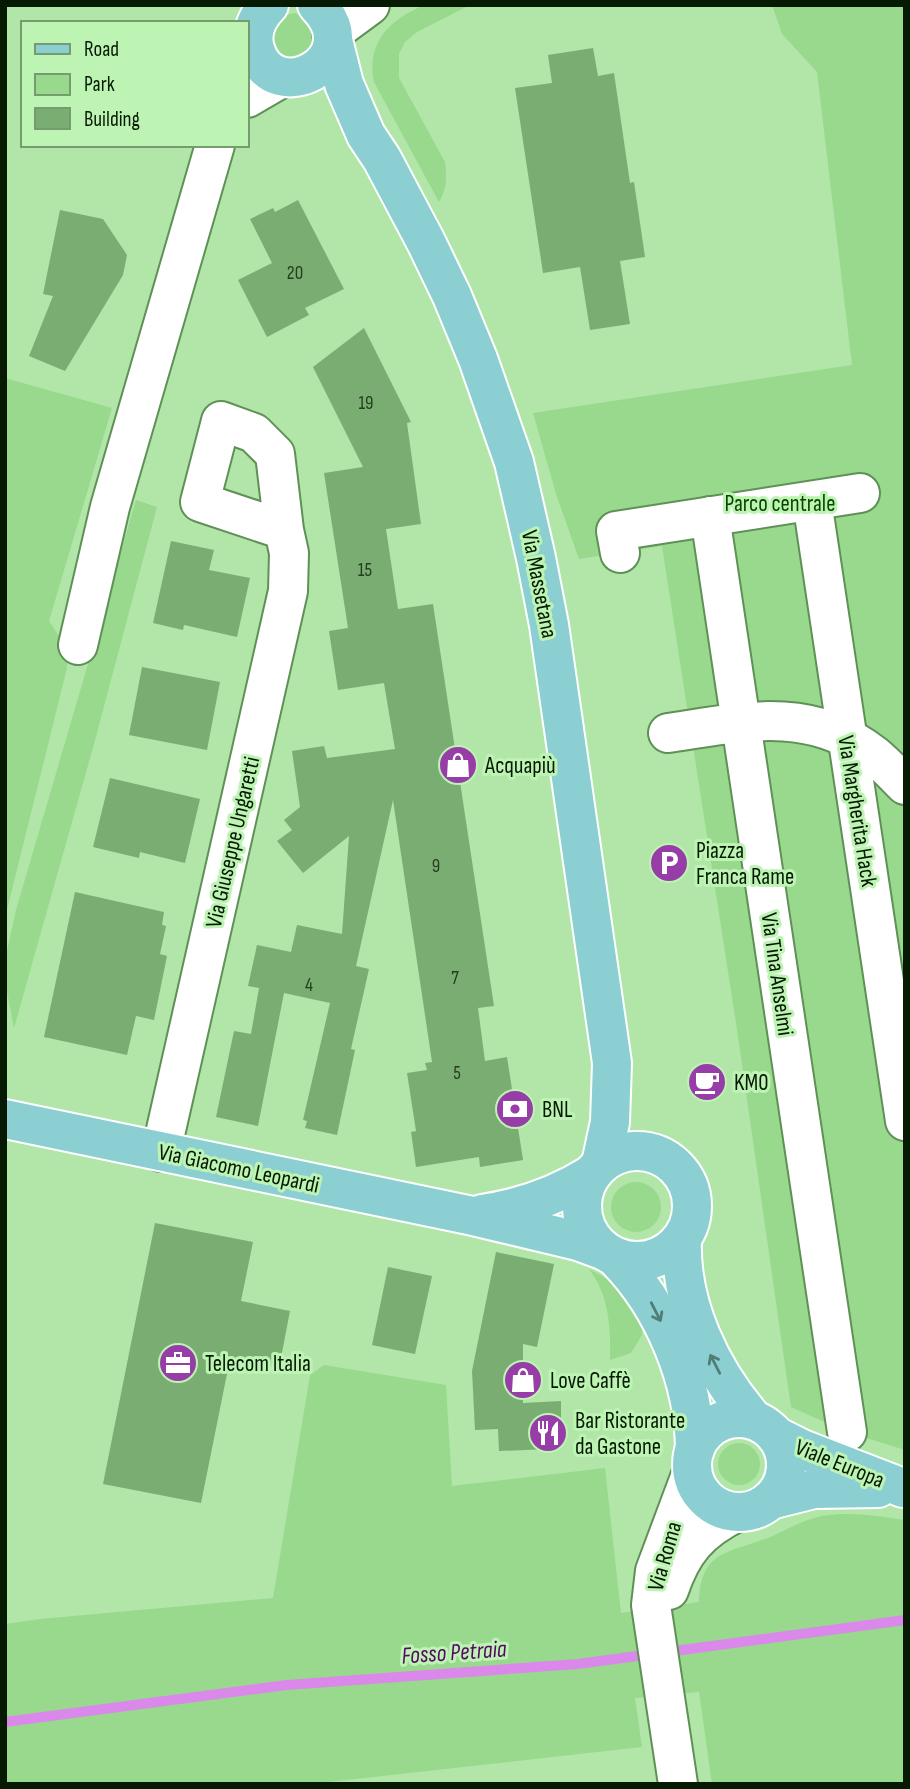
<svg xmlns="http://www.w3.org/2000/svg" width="910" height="1789" font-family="'Sofia Sans Condensed',sans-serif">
<rect width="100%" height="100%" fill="#b1e6a8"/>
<!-- green -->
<g fill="#98d98d">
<path d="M422,5H470L417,32L405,42L399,54V78L445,162C447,177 447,188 439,202L374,82C368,54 379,31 403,16C409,12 416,10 422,5Z"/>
<polygon points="772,5 905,5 905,1450 847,1432 791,1407 738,1036 662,546 579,559 556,494 533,413 852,365 817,72 782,34"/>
<polygon points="294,13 301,15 312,23 313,50 289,61 272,49 271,28 280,17"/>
<polygon points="5,378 112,408 49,621 68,650 67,668 5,918"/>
<polygon points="136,500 157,507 94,744 14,1028 5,981 7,951 16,910"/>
<circle cx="636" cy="1207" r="25"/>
<path d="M589,1269L615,1283L642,1322V1335L631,1353L610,1360C611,1328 609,1295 589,1269Z"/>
<path d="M324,1365L446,1385L452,1486L605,1468L621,1613L699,1602C701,1552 725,1554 765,1539C782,1533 796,1523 814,1518C842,1510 876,1516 905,1520V1784H712L699,1692L635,1698L642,1747L311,1784H5V1624L40,1619L273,1598L310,1375Z"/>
<circle cx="739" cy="1464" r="21"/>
</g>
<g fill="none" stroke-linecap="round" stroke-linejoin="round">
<!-- stream -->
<g stroke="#da88ea" stroke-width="10">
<polyline points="667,1652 905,1620"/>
<polyline points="5,1722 287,1685 578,1664 652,1654"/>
</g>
</g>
<!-- building -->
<g fill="#7aad71">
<polygon points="593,48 598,76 614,73 630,183 634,182 645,257 620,261 630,324 590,330 580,267 543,273 515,88 552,83 548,55"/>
<polygon points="298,200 344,289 305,308 309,315 267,337 238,280 272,263 250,219 273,208 275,212"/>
<polygon points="60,210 103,219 127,255 123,275 65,371 29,356 53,296 43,294"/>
<polygon points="364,328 411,422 407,423 421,524 386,529 398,609 433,604 494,1006 478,1008 485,1061 507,1057 523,1160 480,1167 479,1157 416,1167 411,1132 416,1131 407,1073 427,1070 425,1063 432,1062 393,800 356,966 369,969 351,1049 355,1050 337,1135 305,1128 307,1121 303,1120 330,1003 284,993 258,1126 216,1117 234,1031 251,1034 259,988 248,986 257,945 291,952 297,925 342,934 349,836 303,873 277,841 292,830 284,820 300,807 292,751 324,746 327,758 395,749 384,683 338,690 329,631 348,628 324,473 363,467 313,367"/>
<polygon points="171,541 214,550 209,570 250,578 237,637 184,625 183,630 153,623"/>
<polygon points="142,667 220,682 207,750 129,735"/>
<polygon points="110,778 200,799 185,863 140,852 139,858 93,847"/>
<polygon points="75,892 164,912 162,925 166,926 160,954 167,956 154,1020 136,1016 127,1055 44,1037"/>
<polygon points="155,1223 253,1242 241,1301 290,1311 279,1368 230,1359 201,1503 103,1484"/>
<polygon points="496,1252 554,1264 537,1347 523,1344 523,1403 561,1401 561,1426 548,1427 549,1449 499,1451 498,1429 475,1430 472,1371"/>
<polygon points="388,1267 432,1276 415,1354 372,1345"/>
</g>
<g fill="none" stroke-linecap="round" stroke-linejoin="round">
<defs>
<g id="minor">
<polyline points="332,33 370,5"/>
<polyline points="247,98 283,77"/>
<polyline points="812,501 905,1121"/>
<polyline points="710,516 847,1432"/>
<polyline points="620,553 616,531 860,493"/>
<polyline points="78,645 110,507 215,145"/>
<path d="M668,733C741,722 810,705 874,755C885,764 895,775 905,785"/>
<polyline points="161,1152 288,591 289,553 284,530 275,454 254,433 221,421 200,502 284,530"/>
<path d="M669,1590C682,1551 699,1531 737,1512"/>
<polyline points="678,1784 651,1605 655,1571 692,1472"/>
</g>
<g id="major">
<path d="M269,5C257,17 250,32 255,49C273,111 371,60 317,5"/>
<polyline points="333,40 344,84 366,135 382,159 426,242 452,296 478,359 514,462 536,558 549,625 612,1063 610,1122 601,1164"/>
<polyline points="5,1119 473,1216 578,1241 605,1251"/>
<circle cx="637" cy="1206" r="55"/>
<path d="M482,1214C522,1208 557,1196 592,1174"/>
<path d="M682,1238C679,1304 711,1371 754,1420"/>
<path d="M616,1258C664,1307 694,1380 695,1449"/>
<circle cx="739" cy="1465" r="47"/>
<polyline points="776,1436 802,1449 903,1488"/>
<polyline points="770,1500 814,1489 878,1488"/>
</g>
</defs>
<!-- minor casing -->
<use href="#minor" stroke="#5f9157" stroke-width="42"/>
<!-- major casing -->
<use href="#major" stroke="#fff" stroke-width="42"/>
<!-- minor -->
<use href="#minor" stroke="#fff" stroke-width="38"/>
<!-- major -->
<use href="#major" stroke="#8ccfd3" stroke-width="38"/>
</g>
<!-- one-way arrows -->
<defs><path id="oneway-shaft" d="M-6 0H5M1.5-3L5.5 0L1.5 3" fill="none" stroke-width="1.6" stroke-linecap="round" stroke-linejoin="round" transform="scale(1.75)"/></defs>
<g stroke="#507d75">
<use href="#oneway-shaft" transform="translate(656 1312) rotate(63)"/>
<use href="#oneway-shaft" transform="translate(715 1364) rotate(-117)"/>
</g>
<!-- icons -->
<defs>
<symbol id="shop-disc" viewBox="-11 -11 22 22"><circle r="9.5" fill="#973da8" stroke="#bdf4b4"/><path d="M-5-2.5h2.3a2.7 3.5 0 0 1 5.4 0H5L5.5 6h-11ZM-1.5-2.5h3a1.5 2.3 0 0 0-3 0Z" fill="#fff"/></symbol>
<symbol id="parking-disc" viewBox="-11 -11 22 22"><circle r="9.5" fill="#973da8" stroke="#bdf4b4"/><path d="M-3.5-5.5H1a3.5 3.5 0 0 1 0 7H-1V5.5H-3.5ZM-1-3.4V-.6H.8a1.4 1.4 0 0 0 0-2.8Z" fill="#fff"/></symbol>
<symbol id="cafe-disc" viewBox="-11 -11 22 22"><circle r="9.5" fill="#973da8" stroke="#bdf4b4"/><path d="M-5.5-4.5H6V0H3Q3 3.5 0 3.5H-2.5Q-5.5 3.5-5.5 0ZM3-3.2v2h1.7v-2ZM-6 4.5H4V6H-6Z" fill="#fff"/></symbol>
<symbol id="bank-disc" viewBox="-11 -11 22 22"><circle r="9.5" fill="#973da8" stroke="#bdf4b4"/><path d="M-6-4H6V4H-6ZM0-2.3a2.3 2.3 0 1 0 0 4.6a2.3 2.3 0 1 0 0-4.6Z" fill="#fff"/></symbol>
<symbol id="office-disc" viewBox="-11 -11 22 22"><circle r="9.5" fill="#973da8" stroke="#bdf4b4"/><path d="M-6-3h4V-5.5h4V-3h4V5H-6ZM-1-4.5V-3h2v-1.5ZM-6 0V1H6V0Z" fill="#fff"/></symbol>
<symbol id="restaurant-disc" viewBox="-11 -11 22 22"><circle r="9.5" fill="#973da8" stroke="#bdf4b4"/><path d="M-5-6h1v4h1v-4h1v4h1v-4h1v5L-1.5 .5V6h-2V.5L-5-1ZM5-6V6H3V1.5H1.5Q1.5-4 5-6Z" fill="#fff"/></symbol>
</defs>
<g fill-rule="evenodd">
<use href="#shop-disc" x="436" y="743" width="44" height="44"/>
<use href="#parking-disc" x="647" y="841" width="44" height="44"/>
<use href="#cafe-disc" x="685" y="1060" width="44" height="44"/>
<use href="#bank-disc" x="493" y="1087" width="44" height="44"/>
<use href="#office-disc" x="156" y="1341" width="44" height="44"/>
<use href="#shop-disc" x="501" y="1358" width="44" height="44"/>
<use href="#restaurant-disc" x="526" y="1411" width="44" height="44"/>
</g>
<g text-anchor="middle" stroke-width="6" stroke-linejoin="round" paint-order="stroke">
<!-- number labels -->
<g font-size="19" fill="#233e1e">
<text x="295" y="279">20</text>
<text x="366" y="409">19</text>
<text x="365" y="576">15</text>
<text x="436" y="872">9</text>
<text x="455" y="984">7</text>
<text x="309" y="991">4</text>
<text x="457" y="1079">5</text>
</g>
<!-- park labels -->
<g font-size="23" fill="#084600" stroke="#bdf4b4">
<text x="780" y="511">Parco centrale</text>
</g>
<!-- street labels -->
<g font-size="23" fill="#061903" stroke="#bdf4b4">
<text transform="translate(540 584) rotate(79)" y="8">Via Massetana</text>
<text transform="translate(858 811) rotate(81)" y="8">Via Margherita Hack</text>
<text transform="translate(232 842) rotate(-77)" y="8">Via Giuseppe Ungaretti</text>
<text transform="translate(778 974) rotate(82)" y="8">Via Tina Anselmi</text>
<text transform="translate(239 1168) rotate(12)" y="8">Via Giacomo Leopardi</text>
<text transform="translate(840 1463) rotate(22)" y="8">Viale Europa</text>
<text transform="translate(664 1556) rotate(-74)" y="8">Via Roma</text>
</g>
<!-- poi labels -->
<g font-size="23" fill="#061903" stroke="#bdf4b4" text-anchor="start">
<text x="485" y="773">Acquapiù</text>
<text x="696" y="858">Piazza<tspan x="696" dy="26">Franca Rame</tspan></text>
<text x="734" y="1090">KM0</text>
<text x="542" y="1117">BNL</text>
<text x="205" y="1371">Telecom Italia</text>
<text x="550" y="1388">Love Caffè</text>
<text x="575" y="1428">Bar Ristorante<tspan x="575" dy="26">da Gastone</tspan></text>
</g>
<!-- water labels -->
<g font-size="24" font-style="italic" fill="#570664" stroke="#bdf4b4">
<text transform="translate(454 1652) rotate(-4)" y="8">Fosso Petraia</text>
</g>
</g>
<!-- border -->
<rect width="910" height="1789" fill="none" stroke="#061903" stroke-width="14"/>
<!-- legend -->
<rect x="21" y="21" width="228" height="126" fill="#bdf4b4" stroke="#749c6d" stroke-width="2"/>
<rect x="35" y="44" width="35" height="10" fill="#8ccfd3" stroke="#749c6d" stroke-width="2"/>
<text x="84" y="56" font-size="21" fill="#061903">Road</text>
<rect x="35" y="74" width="35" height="21" fill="#98d98d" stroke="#749c6d" stroke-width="2"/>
<text x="84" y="91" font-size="21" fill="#061903">Park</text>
<rect x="35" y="108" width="35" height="21" fill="#7aad71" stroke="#749c6d" stroke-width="2"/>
<text x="84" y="126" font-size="21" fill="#061903">Building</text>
</svg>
